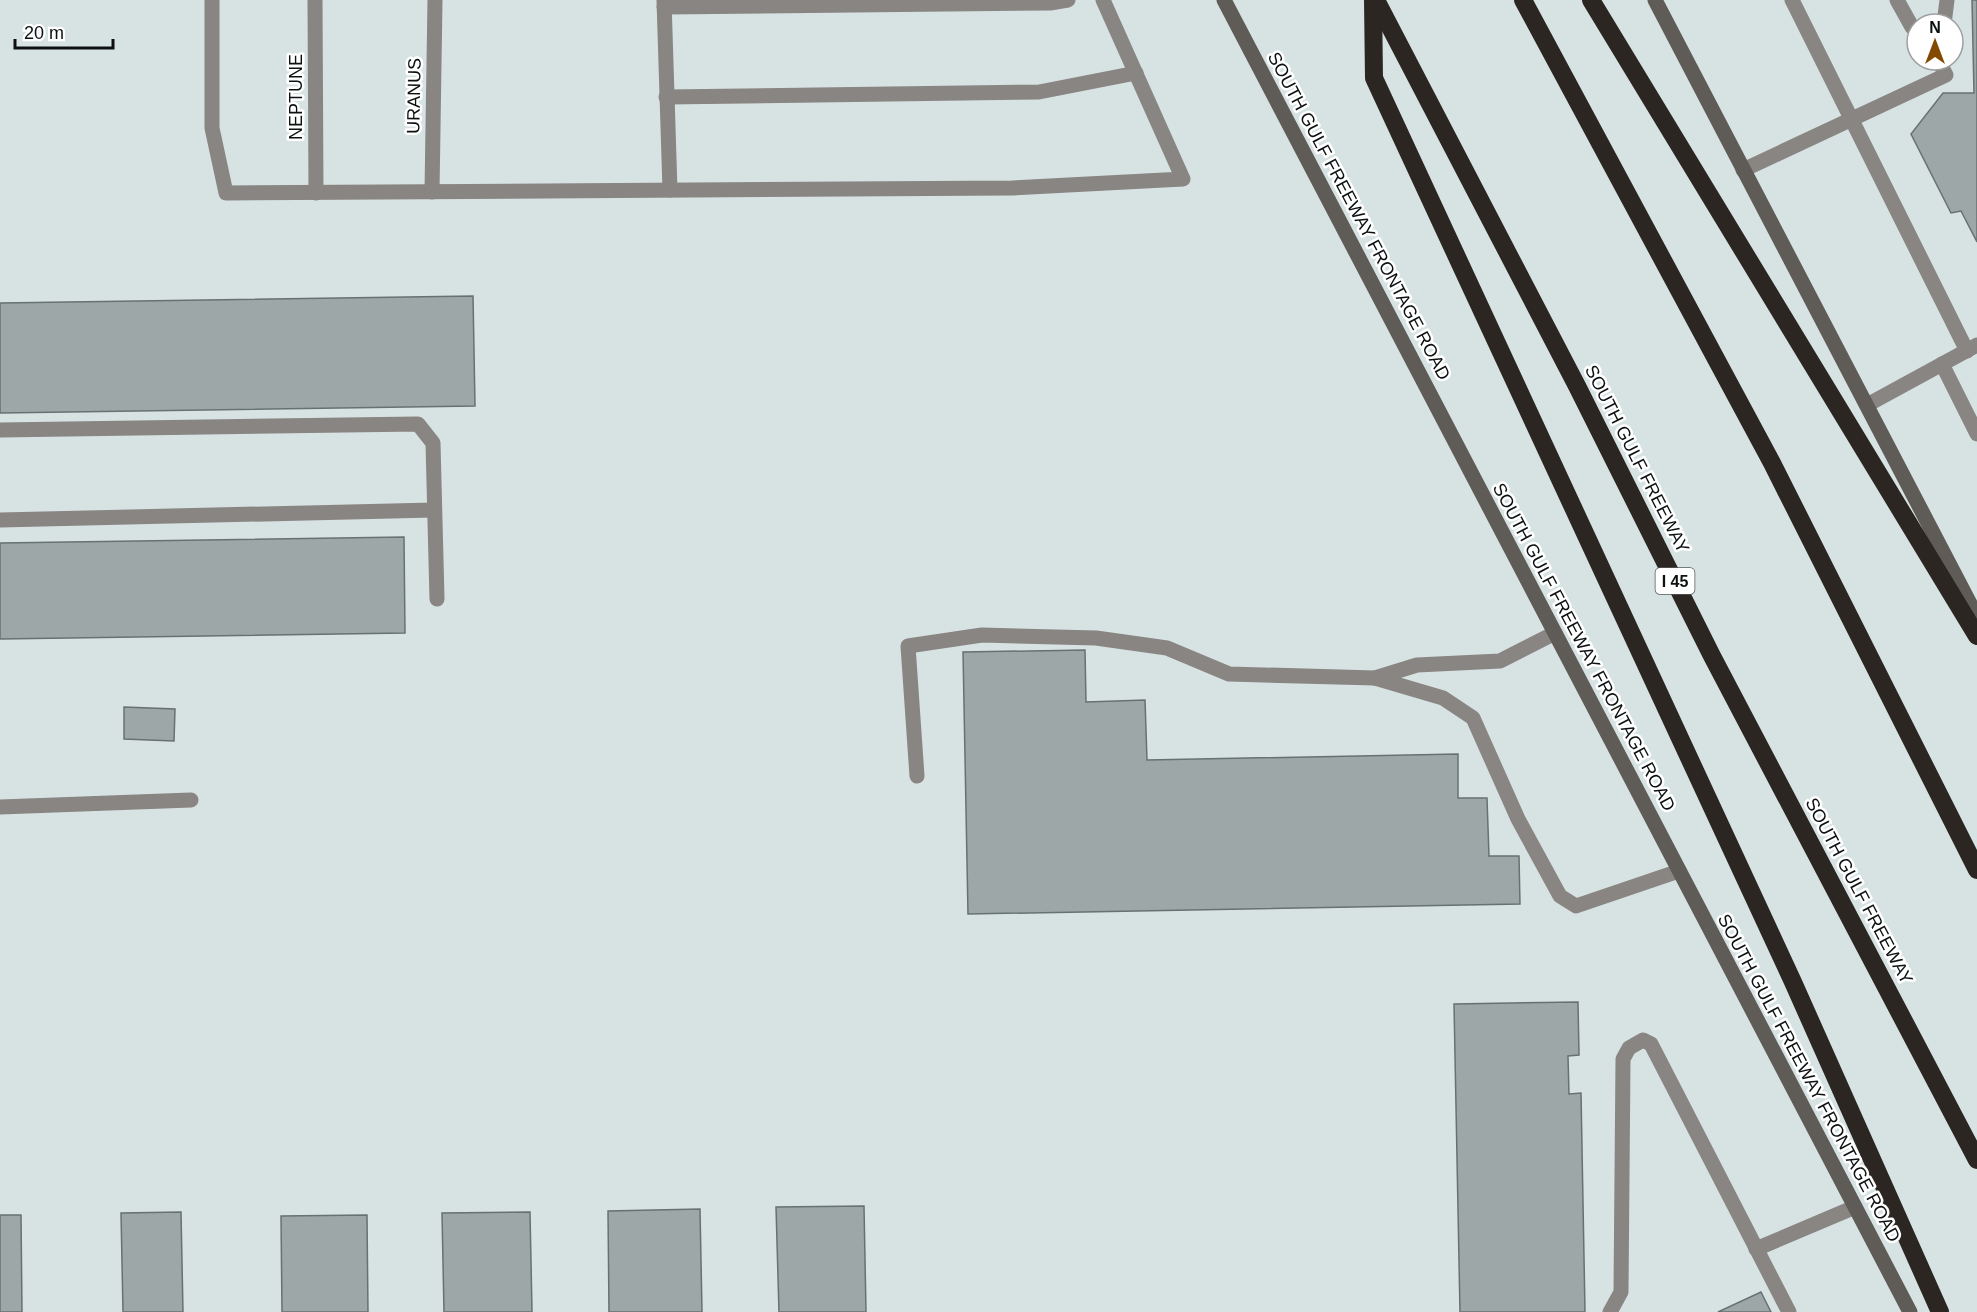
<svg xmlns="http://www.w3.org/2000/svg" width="1977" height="1312" font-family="Arial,sans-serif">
<rect width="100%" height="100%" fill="#d7e2e2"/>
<!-- building -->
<g fill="#9da7a7" stroke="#687171" stroke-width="1.5">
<polygon points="1972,0 1977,0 1977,242 1961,211 1951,213 1911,134 1943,93 1974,93"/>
<polygon points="473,296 475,406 0,413 0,303"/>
<polygon points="404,537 405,633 0,639 0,543"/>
<polygon points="1085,650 1086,702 1145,700 1147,760 1458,754 1458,798 1487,798 1489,856 1519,856 1520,904 968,914 963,652"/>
<polygon points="124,707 175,709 174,741 124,739"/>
<polygon points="1578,1002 1579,1055 1568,1056 1569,1094 1581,1093 1585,1312 1460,1312 1454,1004"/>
<polygon points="864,1206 866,1312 779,1312 776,1207"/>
<polygon points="700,1209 702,1312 609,1312 608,1211"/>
<polygon points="181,1212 183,1312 123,1312 121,1213"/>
<polygon points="530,1212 532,1312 444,1312 442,1213"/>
<polygon points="0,1215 21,1215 22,1312 0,1312"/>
<polygon points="367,1215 368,1312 282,1312 281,1216"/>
<polygon points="1761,1292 1771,1312 1718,1312"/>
</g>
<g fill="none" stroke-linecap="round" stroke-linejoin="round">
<!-- lane -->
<g stroke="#888583" stroke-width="15">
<polyline points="212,0 212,128 226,193 1012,188 1183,179 1103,0"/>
<polyline points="664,0 670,190"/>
<polyline points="1792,0 1967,351"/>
<polyline points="1897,0 1912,27 1917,29"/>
<polyline points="664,7 1050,3 1068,0"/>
<polyline points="1944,24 1947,0"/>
<polyline points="666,97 1039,92 1136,73"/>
<polyline points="1743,170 1946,75 1938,60"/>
<polyline points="1942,364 1977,434"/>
<polyline points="1867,405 1977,345"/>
<polyline points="0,430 418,424 433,443 437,599"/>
<polyline points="0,520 434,510"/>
<polyline points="1375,678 1417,665 1500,661 1555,633"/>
<polyline points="917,776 908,646 982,635 1096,638 1167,648 1229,674 1375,678 1443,698 1473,718 1518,819 1560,896 1576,906 1679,871"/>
<polyline points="0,807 191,800"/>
<polyline points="1756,1249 1855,1207"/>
<polyline points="1610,1312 1621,1292 1623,1059 1629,1048 1643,1040 1651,1044 1789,1312"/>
</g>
<!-- street -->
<g stroke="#888583" stroke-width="15">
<polyline points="315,0 316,193"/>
<polyline points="432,192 435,0"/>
</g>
<!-- secondary -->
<g stroke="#5f5b57" stroke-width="15">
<polyline points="1224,0 1910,1312"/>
<polyline points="1655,0 1977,617"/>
</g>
<!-- highway -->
<g stroke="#2b2621" stroke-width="18">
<polyline points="1373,0 1374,78 1793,982 1940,1312"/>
<polyline points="1376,0 1577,386 1712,656 1977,1160"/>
<polyline points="1523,0 1772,463 1977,870"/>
<polyline points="1591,0 1977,636"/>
</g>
</g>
<g text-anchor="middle" stroke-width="5" stroke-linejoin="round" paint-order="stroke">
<!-- shield labels -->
<rect fill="#fff" stroke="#555858" stroke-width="1.5" x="1655.5" y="568" width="39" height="26" rx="4.5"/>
<g font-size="16" font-weight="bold" fill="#0c1010">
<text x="1675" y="587">I 45</text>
</g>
<!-- street labels -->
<g font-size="18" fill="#0c1010" stroke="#fff">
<text transform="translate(414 96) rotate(-89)" y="6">URANUS</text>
<text transform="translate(296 97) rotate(-90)" y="6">NEPTUNE</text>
<text transform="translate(1359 216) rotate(62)" y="6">SOUTH GULF FREEWAY FRONTAGE ROAD</text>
<text transform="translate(1637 459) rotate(63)" y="6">SOUTH GULF FREEWAY</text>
<text transform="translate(1584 647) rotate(62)" y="6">SOUTH GULF FREEWAY FRONTAGE ROAD</text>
<text transform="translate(1859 891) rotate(62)" y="6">SOUTH GULF FREEWAY</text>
<text transform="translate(1809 1078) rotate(62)" y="6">SOUTH GULF FREEWAY FRONTAGE ROAD</text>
</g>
</g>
<!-- north arrow -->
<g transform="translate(1935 42)"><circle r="28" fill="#ffffff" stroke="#9e9f9f" stroke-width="1.5"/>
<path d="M0-4.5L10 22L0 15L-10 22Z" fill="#844900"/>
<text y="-9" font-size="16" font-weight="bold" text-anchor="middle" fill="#0c1010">N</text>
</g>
<!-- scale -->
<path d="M15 39v9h98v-9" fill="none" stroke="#0c1010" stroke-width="3"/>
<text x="24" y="39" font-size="18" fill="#0c1010" stroke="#ffffff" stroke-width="4.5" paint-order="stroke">20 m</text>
</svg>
